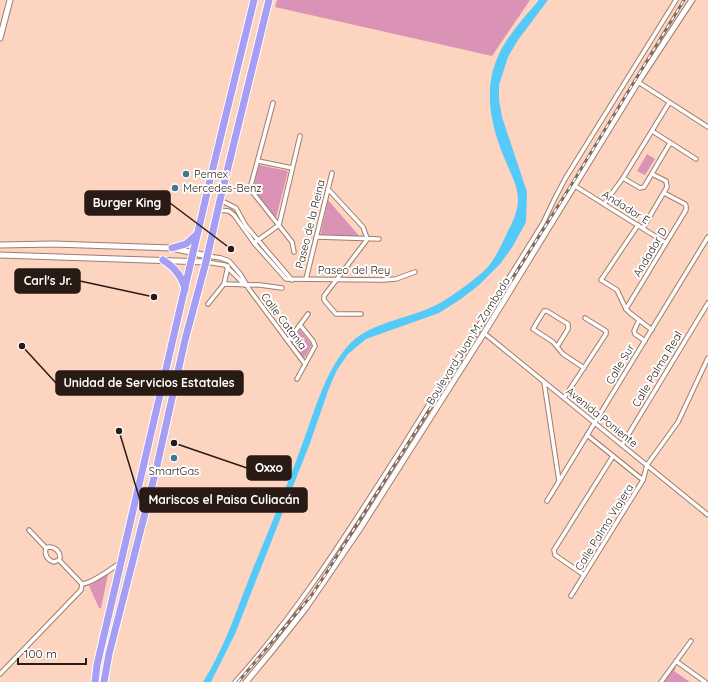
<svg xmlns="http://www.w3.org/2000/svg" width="708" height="682" font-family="Quicksand,sans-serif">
<rect width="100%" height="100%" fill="#fcd4c0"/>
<!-- green -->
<g fill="#db92b7">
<polygon points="277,0 530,0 492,56 275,7"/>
<polygon points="647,154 655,159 645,175 637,171"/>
<polygon points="259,165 288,171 275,222 252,193"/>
<polygon points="328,200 360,237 320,236"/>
<polygon points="300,330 312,345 305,357 302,358 290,343"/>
<polygon points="108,574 101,608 99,608 89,586"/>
<polygon points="674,667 676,668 674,671 690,682 663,682"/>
</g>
<!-- water -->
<path fill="#53caf9" d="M539,0H548L518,40L508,57L499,85V100L502,117L527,192L526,222L513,246L500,264L479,285L461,299L439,313L366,339L348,354L337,370L329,388L310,443L235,634L211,682H203C224,649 236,612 250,576C268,532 287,487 303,442C315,410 324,375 346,348C367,322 406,320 434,306C448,300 474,280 485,270C495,260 502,244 508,231C513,222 518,210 518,200C518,184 509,171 504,157C492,128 484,95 495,64C503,40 523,19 539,0Z"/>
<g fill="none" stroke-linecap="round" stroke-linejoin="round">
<defs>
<g id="street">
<polyline points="638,82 708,127"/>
<polyline points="273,103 250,189 292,242 294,252"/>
<polyline points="652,131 696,159"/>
<polyline points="258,161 292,168"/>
<polyline points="623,178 640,188 644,187 670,143"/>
<polyline points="575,186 666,243"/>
<polyline points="328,189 363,227 367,238 366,241 324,296 324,300 336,314 361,314"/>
<polyline points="220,200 236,208 246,226 292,280"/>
<polyline points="604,204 623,178 669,103"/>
<polyline points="217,210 229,211 234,215 254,243 286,279 383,280 396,279 415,272"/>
<polyline points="638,225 601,280 617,290 626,309 630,313 652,330"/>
<polyline points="643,228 667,187 666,181 652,174"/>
<polyline points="317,237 379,239"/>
<polyline points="254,243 279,225 300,136"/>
<polyline points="207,256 221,258 229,261 241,275 249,289 305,364"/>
<polyline points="206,262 225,265 245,285"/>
<polyline points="306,279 332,173"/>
<polyline points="224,284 260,285 282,288"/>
<polyline points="208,304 224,284 228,266"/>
<polyline points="626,309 686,210 686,206 685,204 664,193"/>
<polyline points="639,320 634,331 635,334 645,341"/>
<polyline points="484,333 708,515"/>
<polyline points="288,341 308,314"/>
<polyline points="557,347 568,329 568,324 547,311 544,311 533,329 553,342 563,354 584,368"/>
<polyline points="297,379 315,346 313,341 300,325"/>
<polyline points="544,382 559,481"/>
<polyline points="564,398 606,334 606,331 585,318"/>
<polyline points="587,435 643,480"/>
<polyline points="622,445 708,303"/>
<polyline points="547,501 708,237"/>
<polyline points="29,530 46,548"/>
<path d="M49,547C55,547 60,551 60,558L59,560L54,562C47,560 44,554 46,548Z"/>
<polyline points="59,560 82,584"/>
<polyline points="584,575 555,555 554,550 613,456"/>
<path d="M82,584C93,583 111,569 121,562"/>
<polyline points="571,596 643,480 647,465 678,422 708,358"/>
<polyline points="676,661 705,682"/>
<polyline points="0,674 81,590 82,584"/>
<path d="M235,682C300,610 351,527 403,446C449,371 497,298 543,223L555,198L565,179L676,0"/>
<polyline points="661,682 691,641"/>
</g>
<g id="secondary">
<polyline points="0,38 10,0"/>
<polyline points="0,245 54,244 172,248 207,256"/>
<polyline points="0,255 206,262"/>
<polyline points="246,682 271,652 305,609 361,527 484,333 638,82 692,0"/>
</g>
<g id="highway">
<polyline points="172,248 186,244 196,235"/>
<path d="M163,260C174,267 182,276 185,289"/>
<polyline points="95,682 97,665 210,180 254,0"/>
<polyline points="104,682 109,654 156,470 185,340 206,262 220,200 269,0"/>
</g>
</defs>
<!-- street casing -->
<use href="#street" stroke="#a07d6b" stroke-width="5.5"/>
<!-- secondary casing -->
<use href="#secondary" stroke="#a07d6b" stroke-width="7"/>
<!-- highway casing -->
<use href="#highway" stroke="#fff" stroke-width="9"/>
<!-- street -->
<use href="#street" stroke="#fff" stroke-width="3.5"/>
<!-- secondary -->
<use href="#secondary" stroke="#fff" stroke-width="5"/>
<!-- highway -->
<use href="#highway" stroke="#a69df4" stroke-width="7"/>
<defs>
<polyline id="rail" points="238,682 311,596 325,575 570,187 684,0"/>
</defs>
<!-- rail casing -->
<use href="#rail" stroke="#856b5f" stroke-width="3"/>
<!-- rail -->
<use href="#rail" stroke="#fff" stroke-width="1.5" stroke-dasharray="4.5" stroke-linecap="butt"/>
</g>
<!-- markers -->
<g fill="#3d7790" stroke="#fff" stroke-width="1.5">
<circle cx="186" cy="174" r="4"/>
<circle cx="175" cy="188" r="4"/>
<circle cx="174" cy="458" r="4"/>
</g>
<g text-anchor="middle" stroke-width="4" stroke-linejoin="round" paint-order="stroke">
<!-- poi labels -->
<g font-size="11" fill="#291b14" stroke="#fff" text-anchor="start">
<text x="194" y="178">Pemex</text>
<text x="183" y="192">Mercedes-Benz</text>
<text x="174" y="475" text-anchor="middle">SmartGas</text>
</g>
<!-- street labels -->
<g font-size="11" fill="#291b14" stroke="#fff">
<text transform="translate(626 207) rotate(32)" y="4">Andador E</text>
<text transform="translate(310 224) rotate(-76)" y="4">Paseo de la Reina</text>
<text transform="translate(650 252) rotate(-59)" y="4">Andador D</text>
<text x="354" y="274">Paseo del Rey</text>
<text transform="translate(284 321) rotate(53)" y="4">Calle Catania</text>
<text transform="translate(468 341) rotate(-58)" y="4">Boulevard Juan M. Zambada</text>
<text transform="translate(620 364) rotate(-59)" y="4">Calle Sur</text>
<text transform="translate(657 369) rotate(-59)" y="4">Calle Palma Real</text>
<text transform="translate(602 417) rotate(39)" y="4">Avenida Poniente</text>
<text transform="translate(604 527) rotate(-58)" y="4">Calle Palma Viajera</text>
</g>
</g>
<!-- callouts -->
<path fill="none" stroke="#291b14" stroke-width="1.5" d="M231 249L170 203M154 297L80 281M22 346L56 383M174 443L247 468M119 431L140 500"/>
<g fill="#291b14" stroke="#fff" stroke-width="1.5">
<circle cx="231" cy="249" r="4"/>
<circle cx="154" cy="297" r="4"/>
<circle cx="22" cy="346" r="4"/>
<circle cx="174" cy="443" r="4"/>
<circle cx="119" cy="431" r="4"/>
</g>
<g fill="#291b14" stroke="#291b14" stroke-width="1.5">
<rect x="85" y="191" width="85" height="24" rx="4"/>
<rect x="15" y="269" width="65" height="24" rx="4"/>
<rect x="56" y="371" width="187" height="24" rx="4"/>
<rect x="247" y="456" width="44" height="24" rx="4"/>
<rect x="140" y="488" width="167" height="24" rx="4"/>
</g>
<g font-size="12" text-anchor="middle" font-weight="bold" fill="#fff">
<text x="127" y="207">Burger King</text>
<text x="48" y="285">Carl's Jr.</text>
<text x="149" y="387">Unidad de Servicios Estatales</text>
<text x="269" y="472">Oxxo</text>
<text x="224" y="504">Mariscos el Paisa Culiacán</text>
</g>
<!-- scale -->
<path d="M18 658v6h68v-6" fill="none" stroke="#291b14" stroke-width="2"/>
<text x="24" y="658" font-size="12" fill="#291b14" stroke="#ffffff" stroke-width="3" paint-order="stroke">100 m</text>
</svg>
